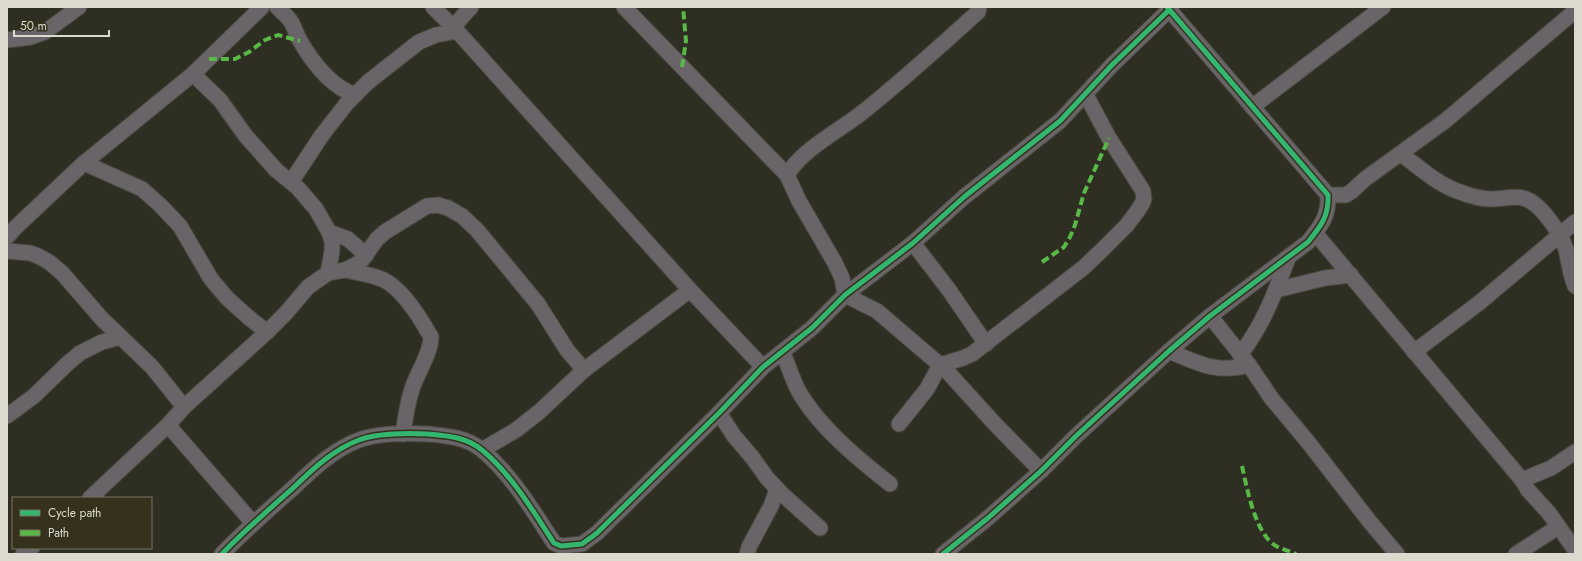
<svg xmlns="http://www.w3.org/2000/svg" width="1582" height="561" font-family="Jost,sans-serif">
<rect width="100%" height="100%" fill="#2f2e23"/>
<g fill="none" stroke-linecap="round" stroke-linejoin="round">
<defs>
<g id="street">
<path d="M277,7C281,11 286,15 290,20C294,26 296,33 299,39C312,62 330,86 355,95"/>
<polyline points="433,7 457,31 690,290 763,367"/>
<polyline points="624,7 787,175 799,201 835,263 842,278 845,295"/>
<polyline points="453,27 471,7"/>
<polyline points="7,40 31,37 45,32 79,7"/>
<polyline points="193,74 220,100 245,135 276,170 298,188 316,209 329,232 332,241 332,251 328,273"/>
<polyline points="1252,107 1383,7"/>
<path d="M1401,154C1419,167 1438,185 1460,192C1470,196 1481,199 1492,199C1503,199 1516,195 1526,199C1539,204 1552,222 1559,234C1570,250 1567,268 1575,286"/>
<polyline points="84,163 142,189 160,205 180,226 211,279 227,298 248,317 267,332"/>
<path d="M787,175C802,150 835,133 859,115C900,83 939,47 978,12L979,7"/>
<polyline points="291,182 322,135 347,103 368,82 419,42 436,35 457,31"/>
<polyline points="1328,195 1346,195 1352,191 1365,179 1445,121 1575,11"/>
<polyline points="329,232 348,239 366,255"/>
<polyline points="1315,233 1522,480 1528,490 1549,513 1575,550"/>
<polyline points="7,237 16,227 84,163 193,74 262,7"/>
<polyline points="913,243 949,290 986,344"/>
<polyline points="7,251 30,253 38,256 49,262 62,273 102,319 152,367 184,407"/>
<path d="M345,270C358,273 372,274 384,280C403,290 421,319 431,337C431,353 417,373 412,389C407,404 405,419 403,434"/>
<polyline points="1276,290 1325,278 1351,275"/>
<polyline points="845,295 877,311 946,370 995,424 1041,471"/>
<polyline points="1210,316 1249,365 1272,399 1308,442 1370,522 1397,554"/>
<path d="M1169,351C1197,363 1218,374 1249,365"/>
<polyline points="1414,352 1479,303 1575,222"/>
<path d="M783,353C788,365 792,378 798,390C818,426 858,459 890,484"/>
<path d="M1240,355C1264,323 1274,295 1288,258"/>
<polyline points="719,413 734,436 752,457 767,478 782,494 820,528"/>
<polyline points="7,416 34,396 67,364 80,353 102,342 121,337"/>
<polyline points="899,424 927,389 940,365 963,358 972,354 1083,268 1100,252 1127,225 1136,213 1142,204 1144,199 1143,191 1109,138 1086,95"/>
<polyline points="168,425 253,523"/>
<polyline points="482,450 516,430 539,412 584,370 690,290"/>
<polyline points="1522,480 1551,468 1575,452"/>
<polyline points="90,498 168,425 184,407 267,332 286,313 308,287 328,273 345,270 357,264 362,260 377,239 385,232 427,206 438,205 448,208 462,216 477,230 538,304 567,350 584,370"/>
<polyline points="23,554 32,548"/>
<path d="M222,554C244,531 267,511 291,490C311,471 332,450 359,440C378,433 407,433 428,434C448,436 466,437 482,450C512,475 533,511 554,543L561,546L582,544L597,533L719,413L763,367L812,328L845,295L913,243L964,197L1060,121L1112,65L1169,10"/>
<polyline points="747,554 749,547 771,506 777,489"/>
<path d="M943,554L988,518L1041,471L1076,436L1169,351L1210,316L1308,242C1321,226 1329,216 1328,195L1167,7"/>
<polyline points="1516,554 1558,527"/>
</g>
</defs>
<!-- street casing -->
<use href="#street" stroke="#4a493f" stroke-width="17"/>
<!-- street -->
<use href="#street" stroke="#696467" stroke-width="15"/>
<!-- quiet -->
<g stroke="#58b947" stroke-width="4" stroke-dasharray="8 4" stroke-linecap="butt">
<polyline points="209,59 235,59 249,52 265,40 278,35 300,41"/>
<polyline points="682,67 686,41 683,7"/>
<polyline points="1042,262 1064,247 1070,237 1075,225 1084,193 1109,138"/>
<path d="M1242,466C1247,488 1255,534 1276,546C1282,549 1289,551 1296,554"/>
</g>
<defs>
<g id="cycleway">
<path d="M222,554C244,531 267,511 291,490C311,471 332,450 359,440C378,433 407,433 428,434C448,436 466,437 482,450C512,475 533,511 554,543L561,546L582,544L597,533L719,413L763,367L812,328L845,295L913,243L964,197L1060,121L1112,65L1169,10"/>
<path d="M943,554L988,518L1041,471L1076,436L1169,351L1210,316L1308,242C1321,226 1329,216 1328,195L1167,7"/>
</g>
</defs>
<!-- cycleway casing -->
<use href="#cycleway" stroke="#35311d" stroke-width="8"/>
<!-- cycleway -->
<use href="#cycleway" stroke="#33b770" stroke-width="5"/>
</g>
<!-- border -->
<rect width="1582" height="561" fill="none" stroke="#dcdace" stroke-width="16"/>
<!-- legend -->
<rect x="12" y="497" width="140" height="52" fill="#35311d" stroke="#787564"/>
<rect x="20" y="510" width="20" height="6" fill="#33b770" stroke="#787564"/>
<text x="48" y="517" font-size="12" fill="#dcdace">Cycle path</text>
<rect x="20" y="530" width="20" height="6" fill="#58b947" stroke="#787564"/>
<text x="48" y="537" font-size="12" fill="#dcdace">Path</text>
<!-- scale -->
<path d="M14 30v6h95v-6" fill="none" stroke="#dcdace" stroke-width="2"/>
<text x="20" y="30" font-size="12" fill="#dcdace" stroke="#35311d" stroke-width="3" paint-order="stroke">50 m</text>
</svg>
